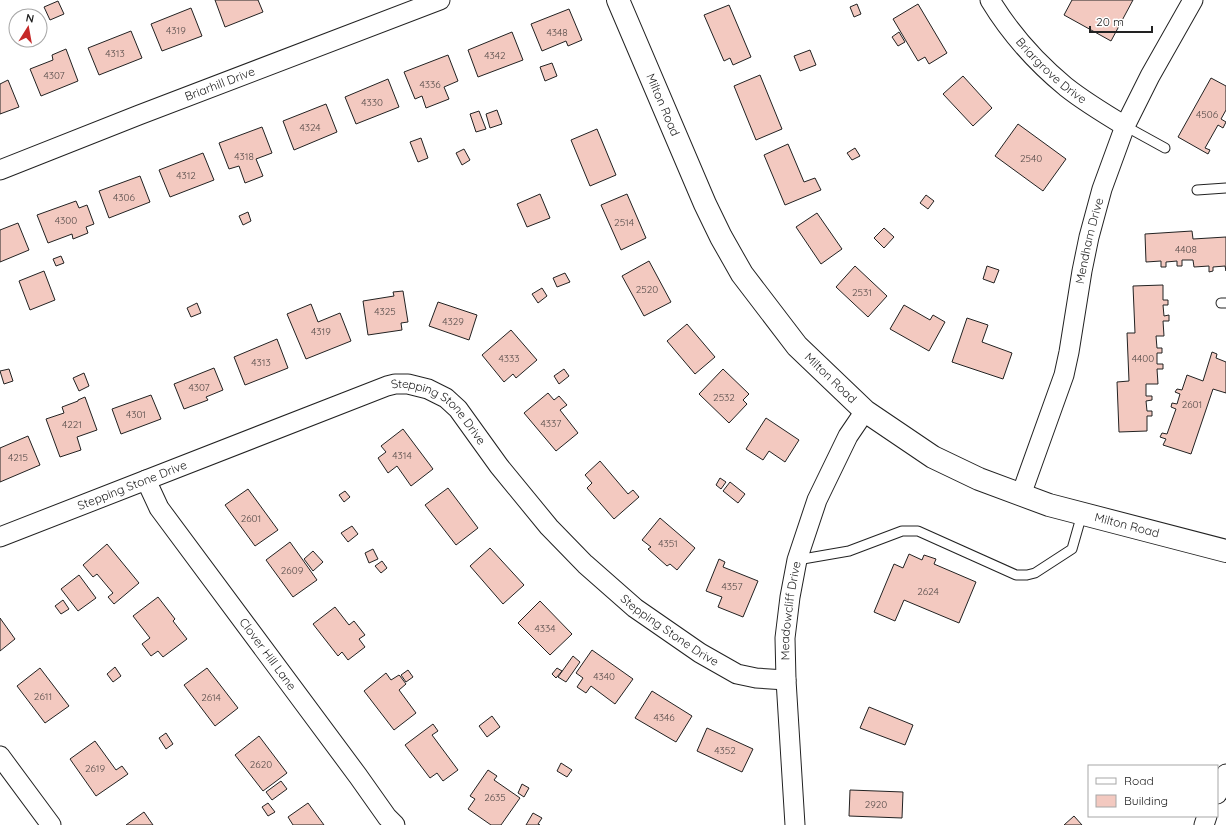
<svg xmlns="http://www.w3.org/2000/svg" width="1226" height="825" font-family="Quicksand,sans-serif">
<rect width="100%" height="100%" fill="#fff"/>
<!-- building -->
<g fill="#f3c9c0" stroke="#222">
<polygon points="215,0 258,0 263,12 225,27"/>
<polygon points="1072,0 1133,0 1111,41 1064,15"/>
<polygon points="58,1 64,14 50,20 44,7"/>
<polygon points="857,4 861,14 854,17 850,7"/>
<polygon points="918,4 947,53 929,64 925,57 918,61 893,19"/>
<polygon points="729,5 751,57 733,65 730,58 724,61 704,15"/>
<polygon points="191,8 202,36 162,51 151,24"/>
<polygon points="569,9 582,40 568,46 566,41 542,51 531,24"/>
<polygon points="131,31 142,58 99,75 88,48"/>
<polygon points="512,32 523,60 478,77 468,50"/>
<polygon points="899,32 905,42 898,46 892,37"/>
<polygon points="66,49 78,81 41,96 30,69 53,60 52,55"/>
<polygon points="810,50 816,65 800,71 794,56"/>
<polygon points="448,55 458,81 444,87 449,99 426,108 422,96 415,99 404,72"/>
<polygon points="552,63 557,76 545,81 540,67"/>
<polygon points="760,75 782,129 756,140 734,86"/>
<polygon points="963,76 992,108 973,126 943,94"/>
<polygon points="1211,78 1226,86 1226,110 1221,119 1226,122 1223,128 1218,125 1205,148 1210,150 1208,154 1178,137"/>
<polygon points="388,79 399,107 356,124 345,97"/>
<polygon points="8,80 19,107 0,114 0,84"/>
<polygon points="326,104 337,132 294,150 283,121"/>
<polygon points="497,110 502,124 490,128 486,114"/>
<polygon points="479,111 486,129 476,132 470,114"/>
<polygon points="1018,124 1066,159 1043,191 995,156"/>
<polygon points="262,127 272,153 256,159 263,176 245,183 239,166 229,169 219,143"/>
<polygon points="597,129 616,175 590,186 571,140"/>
<polygon points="421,138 428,158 418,162 410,142"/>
<polygon points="788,144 804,182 815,178 821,190 785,205 764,155"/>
<polygon points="855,148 860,156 852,160 847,153"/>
<polygon points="464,149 470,160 462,165 456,153"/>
<polygon points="203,153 214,180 170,197 159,170"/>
<polygon points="140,176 150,202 109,218 99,191"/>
<polygon points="540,194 550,218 527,227 517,204"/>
<polygon points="627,194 646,238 621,250 601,205"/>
<polygon points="926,195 934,201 928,209 920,203"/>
<polygon points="76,201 79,208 87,205 94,224 86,227 88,233 73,239 72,234 48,243 37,215"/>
<polygon points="248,212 251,221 243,225 239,216"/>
<polygon points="817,213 842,249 821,264 796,227"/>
<polygon points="18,223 29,250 0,262 0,230"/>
<polygon points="884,228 894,237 884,248 874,238"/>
<polygon points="1192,231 1193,239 1226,237 1226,271 1225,266 1213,267 1213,271 1209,272 1209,266 1194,267 1193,260 1182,260 1182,266 1177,266 1177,261 1166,262 1166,267 1161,267 1161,261 1146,262 1145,234"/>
<polygon points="61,256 64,263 56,266 53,259"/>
<polygon points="649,261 671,302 644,316 622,276"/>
<polygon points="855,266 887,296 868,317 836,287"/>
<polygon points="987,266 999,270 994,283 983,279"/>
<polygon points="44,271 55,300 30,310 19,281"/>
<polygon points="565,273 570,282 557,287 553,278"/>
<polygon points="1163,285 1163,300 1168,300 1168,305 1163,305 1164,316 1169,315 1169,321 1163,321 1164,336 1156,336 1157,348 1162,348 1162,353 1157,353 1157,364 1163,364 1163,369 1157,369 1158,384 1146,384 1146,396 1152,396 1152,400 1146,401 1147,411 1152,411 1152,416 1147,416 1147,431 1119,432 1117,382 1129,381 1127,333 1135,333 1133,286"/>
<polygon points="542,288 547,296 538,303 532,294"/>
<polygon points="403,291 408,322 401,323 402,330 368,335 363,301 394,296 393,292"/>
<polygon points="438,302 477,315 469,340 429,326"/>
<polygon points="197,303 201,313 191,317 187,308"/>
<polygon points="311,304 318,322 340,313 351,341 306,359 287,314"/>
<polygon points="904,305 930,320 933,315 945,322 929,351 890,329"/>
<polygon points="967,318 988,325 982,342 1012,353 1003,379 952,362"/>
<polygon points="687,324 715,357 695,374 667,341"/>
<polygon points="511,330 537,360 516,378 513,374 504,382 482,355"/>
<polygon points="277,339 288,368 245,385 234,357"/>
<polygon points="1212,352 1217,354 1216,358 1226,362 1226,393 1213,389 1191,454 1163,445 1166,439 1160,437 1162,433 1167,434 1176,409 1171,407 1172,403 1177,404 1180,394 1175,392 1177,389 1182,390 1187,375 1203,381"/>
<polygon points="214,368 223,390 206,397 208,400 184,409 174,384"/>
<polygon points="9,369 13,381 4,384 0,371"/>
<polygon points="564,369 569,376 559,384 554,376"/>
<polygon points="723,369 749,394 743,400 747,404 729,423 699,394"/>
<polygon points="84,373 89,386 79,391 73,378"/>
<polygon points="548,393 554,400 559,396 567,405 560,410 578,433 556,451 524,413"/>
<polygon points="151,395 161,419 121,434 112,409"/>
<polygon points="85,397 97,430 77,437 81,450 60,457 46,419 64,413 62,407 78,401 78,400"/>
<polygon points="766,418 799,440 785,462 769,451 763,460 746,449"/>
<polygon points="403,429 433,469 411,486 397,466 388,473 378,458 386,452 381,446"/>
<polygon points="28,436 40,465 0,482 0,448"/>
<polygon points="600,461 628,494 633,490 639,497 614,519 587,488 592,483 585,475"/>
<polygon points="720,478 726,482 721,489 716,485"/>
<polygon points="730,482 745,494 738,503 723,491"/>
<polygon points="448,488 478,528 456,545 425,505"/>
<polygon points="248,489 278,530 255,546 225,505"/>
<polygon points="345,491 350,497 344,502 339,495"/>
<polygon points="660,518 695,548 677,570 670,564 667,566 648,549 651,547 642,540"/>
<polygon points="352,526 358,534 348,542 341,533"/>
<polygon points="290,542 317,580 293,597 266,560"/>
<polygon points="107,544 139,583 114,604 108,597 113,593 97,574 93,577 83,565"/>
<polygon points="490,548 524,585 503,604 470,566"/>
<polygon points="373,549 378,559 369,563 365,553"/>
<polygon points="313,551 323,562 313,571 304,559"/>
<polygon points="909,554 922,560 924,555 936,559 934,564 976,582 959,623 904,600 895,621 874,612 894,564 903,568"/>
<polygon points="719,559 725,562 723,567 758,581 743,617 718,607 722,597 706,591"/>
<polygon points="382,561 387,568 381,573 375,566"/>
<polygon points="79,575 96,598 78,611 61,589"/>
<polygon points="158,597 175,619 173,621 187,639 163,657 158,651 151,656 142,644 150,638 133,616"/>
<polygon points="63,600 69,609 61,614 55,606"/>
<polygon points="540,601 572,634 550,655 518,623"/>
<polygon points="335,607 349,625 354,621 365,635 359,639 365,647 348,660 342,652 338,656 313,624"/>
<polygon points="0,618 15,639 0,651"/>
<polygon points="592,650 633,679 615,704 591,686 586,693 577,687 583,678 576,673"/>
<polygon points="573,656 580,662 566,682 558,677"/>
<polygon points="115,667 121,676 113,682 107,674"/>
<polygon points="40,668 69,706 45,723 17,686"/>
<polygon points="207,668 238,708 215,726 184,685"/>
<polygon points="557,668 562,671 556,678 552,674"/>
<polygon points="408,670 413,677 406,682 401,675"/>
<polygon points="386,673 391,680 399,675 400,676 406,684 399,690 416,713 394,730 364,691"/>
<polygon points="652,691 692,716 676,742 635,718"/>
<polygon points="869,707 913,725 905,745 860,728"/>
<polygon points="492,716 500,727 487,737 479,726"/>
<polygon points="433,724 438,731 432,735 458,770 443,781 437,773 430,778 405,745"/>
<polygon points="707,728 753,749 742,772 697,751"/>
<polygon points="166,733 173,744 166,749 159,738"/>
<polygon points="259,736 287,773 263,791 235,755"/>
<polygon points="95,741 116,770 122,766 128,774 96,796 70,759"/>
<polygon points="561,763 572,770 567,777 557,771"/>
<polygon points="488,770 497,776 494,780 520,798 501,825 491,825 468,809 475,799 470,796"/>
<polygon points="281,781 287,789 272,800 266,792"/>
<polygon points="522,784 529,788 524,797 518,793"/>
<polygon points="850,790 903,792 902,818 849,816"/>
<polygon points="268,803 275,812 268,816 262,807"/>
<polygon points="308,803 324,825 293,825 288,817"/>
<polygon points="144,812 153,825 126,825"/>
<polygon points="533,813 542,818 538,824 540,825 526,825"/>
<polygon points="1074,816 1082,825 1064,825"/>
</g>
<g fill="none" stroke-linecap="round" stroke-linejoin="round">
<defs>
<g id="service">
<polyline points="1125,126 1165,148"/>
<polyline points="1197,190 1226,188"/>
<polyline points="1221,303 1226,303"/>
<polyline points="797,560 849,551 902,531 918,531 1016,575 1027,575 1035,573 1072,549 1082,514"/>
</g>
<g id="minor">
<path id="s1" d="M990,0C1010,33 1037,63 1066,87C1085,102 1105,114 1125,126"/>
<path id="s2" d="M0,170L139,115L440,0"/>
<path id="s3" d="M146,480L159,508L358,776L387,817L395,825"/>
<path id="s4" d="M1021,495L1064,375L1069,352L1082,271L1089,237L1102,189L1125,126L1150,76L1193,0"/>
<path id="s5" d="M0,537L387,386L395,384H408L428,389L446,398L458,409L499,466L549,527L585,564L635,608L700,653L737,674L756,678L786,680"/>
<polyline points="0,756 51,825"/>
<polyline points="1217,794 1226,774"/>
<path id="s6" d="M795,825L786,680L785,638L790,597L797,560L817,500L848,436L865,411"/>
<polyline points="1204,825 1207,816"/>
</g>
<g id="tertiary">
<path id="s7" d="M618,0L705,204L721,237L742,274L797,346L865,411L933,457L979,479L1049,505L1226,551"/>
</g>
</defs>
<!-- service casing -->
<use href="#service" stroke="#222" stroke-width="11"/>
<!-- minor casing -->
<use href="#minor" stroke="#222" stroke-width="21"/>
<!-- tertiary casing -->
<use href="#tertiary" stroke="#222" stroke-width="24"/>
<!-- service -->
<use href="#service" stroke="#fff" stroke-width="9"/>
<!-- minor -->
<use href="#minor" stroke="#fff" stroke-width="19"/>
<!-- tertiary -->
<use href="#tertiary" stroke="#fff" stroke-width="22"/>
</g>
<g text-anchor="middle" stroke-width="3" stroke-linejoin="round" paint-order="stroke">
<!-- number labels -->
<g font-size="10" fill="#564c4a">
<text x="176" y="34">4319</text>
<text x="557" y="36">4348</text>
<text x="115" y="57">4313</text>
<text x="495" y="59">4342</text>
<text x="54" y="79">4307</text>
<text x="430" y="88">4336</text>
<text x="372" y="106">4330</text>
<text x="1207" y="118">4506</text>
<text x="310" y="131">4324</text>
<text x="244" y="160">4318</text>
<text x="1031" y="162">2540</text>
<text x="186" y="179">4312</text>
<text x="124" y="201">4306</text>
<text x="66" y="224">4300</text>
<text x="624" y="226">2514</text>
<text x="1186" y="253">4408</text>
<text x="647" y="293">2520</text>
<text x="862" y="296">2531</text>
<text x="385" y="315">4325</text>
<text x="453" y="325">4329</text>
<text x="321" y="335">4319</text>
<text x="509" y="362">4333</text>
<text x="1143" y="362">4400</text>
<text x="261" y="366">4313</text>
<text x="199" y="391">4307</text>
<text x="724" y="401">2532</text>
<text x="1192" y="408">2601</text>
<text x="136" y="418">4301</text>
<text x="551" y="427">4337</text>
<text x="72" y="428">4221</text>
<text x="402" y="459">4314</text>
<text x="18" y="461">4215</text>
<text x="251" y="522">2601</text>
<text x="668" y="547">4351</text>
<text x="292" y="574">2609</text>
<text x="732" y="590">4357</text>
<text x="928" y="595">2624</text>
<text x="545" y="632">4334</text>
<text x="604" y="680">4340</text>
<text x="43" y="700">2611</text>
<text x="211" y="701">2614</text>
<text x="664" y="721">4346</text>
<text x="725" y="754">4352</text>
<text x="261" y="768">2620</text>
<text x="95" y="772">2619</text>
<text x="495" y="801">2635</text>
<text x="876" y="808">2920</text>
</g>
<!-- street labels -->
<g font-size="12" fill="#222" stroke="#fff">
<text dy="4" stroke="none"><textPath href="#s1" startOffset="94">Briargrove Drive</textPath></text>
<text dy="4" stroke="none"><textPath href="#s2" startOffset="236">Briarhill Drive</textPath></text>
<text dy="4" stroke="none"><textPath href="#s7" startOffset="114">Milton Road</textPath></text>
<text dy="4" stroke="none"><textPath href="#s4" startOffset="264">Mendham Drive</textPath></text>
<text dy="4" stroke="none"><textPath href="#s7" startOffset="438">Milton Road</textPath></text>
<text dy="4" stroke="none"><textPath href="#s5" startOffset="478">Stepping Stone Drive</textPath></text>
<text dy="4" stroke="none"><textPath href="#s5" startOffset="142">Stepping Stone Drive</textPath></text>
<text dy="4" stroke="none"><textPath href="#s7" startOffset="774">Milton Road</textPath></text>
<text dy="4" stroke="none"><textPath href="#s6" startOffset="215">Meadowcliff Drive</textPath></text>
<text dy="4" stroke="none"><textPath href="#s5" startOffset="802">Stepping Stone Drive</textPath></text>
<text dy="4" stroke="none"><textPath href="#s3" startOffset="213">Clover Hill Lane</textPath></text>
</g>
</g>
<!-- legend -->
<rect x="1088" y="765" width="130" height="52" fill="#ffffff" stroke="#a7a7a7"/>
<rect x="1096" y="778" width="20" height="6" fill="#ffffff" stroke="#a7a7a7"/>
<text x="1124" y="785" font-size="12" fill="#222222">Road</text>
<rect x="1096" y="795" width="20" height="12" fill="#f3c9c0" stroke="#a7a7a7"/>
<text x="1124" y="805" font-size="12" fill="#222222">Building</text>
<!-- north arrow -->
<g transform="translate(28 28) rotate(11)"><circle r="19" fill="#ffffff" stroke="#a7a7a7"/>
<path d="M0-3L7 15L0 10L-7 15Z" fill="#c62828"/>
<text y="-6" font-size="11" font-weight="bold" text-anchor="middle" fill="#222222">N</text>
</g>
<!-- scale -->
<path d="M1090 26v6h62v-6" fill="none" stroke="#222222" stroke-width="2"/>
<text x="1096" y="26" font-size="12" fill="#222222" stroke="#ffffff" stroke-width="3" paint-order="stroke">20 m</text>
</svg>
